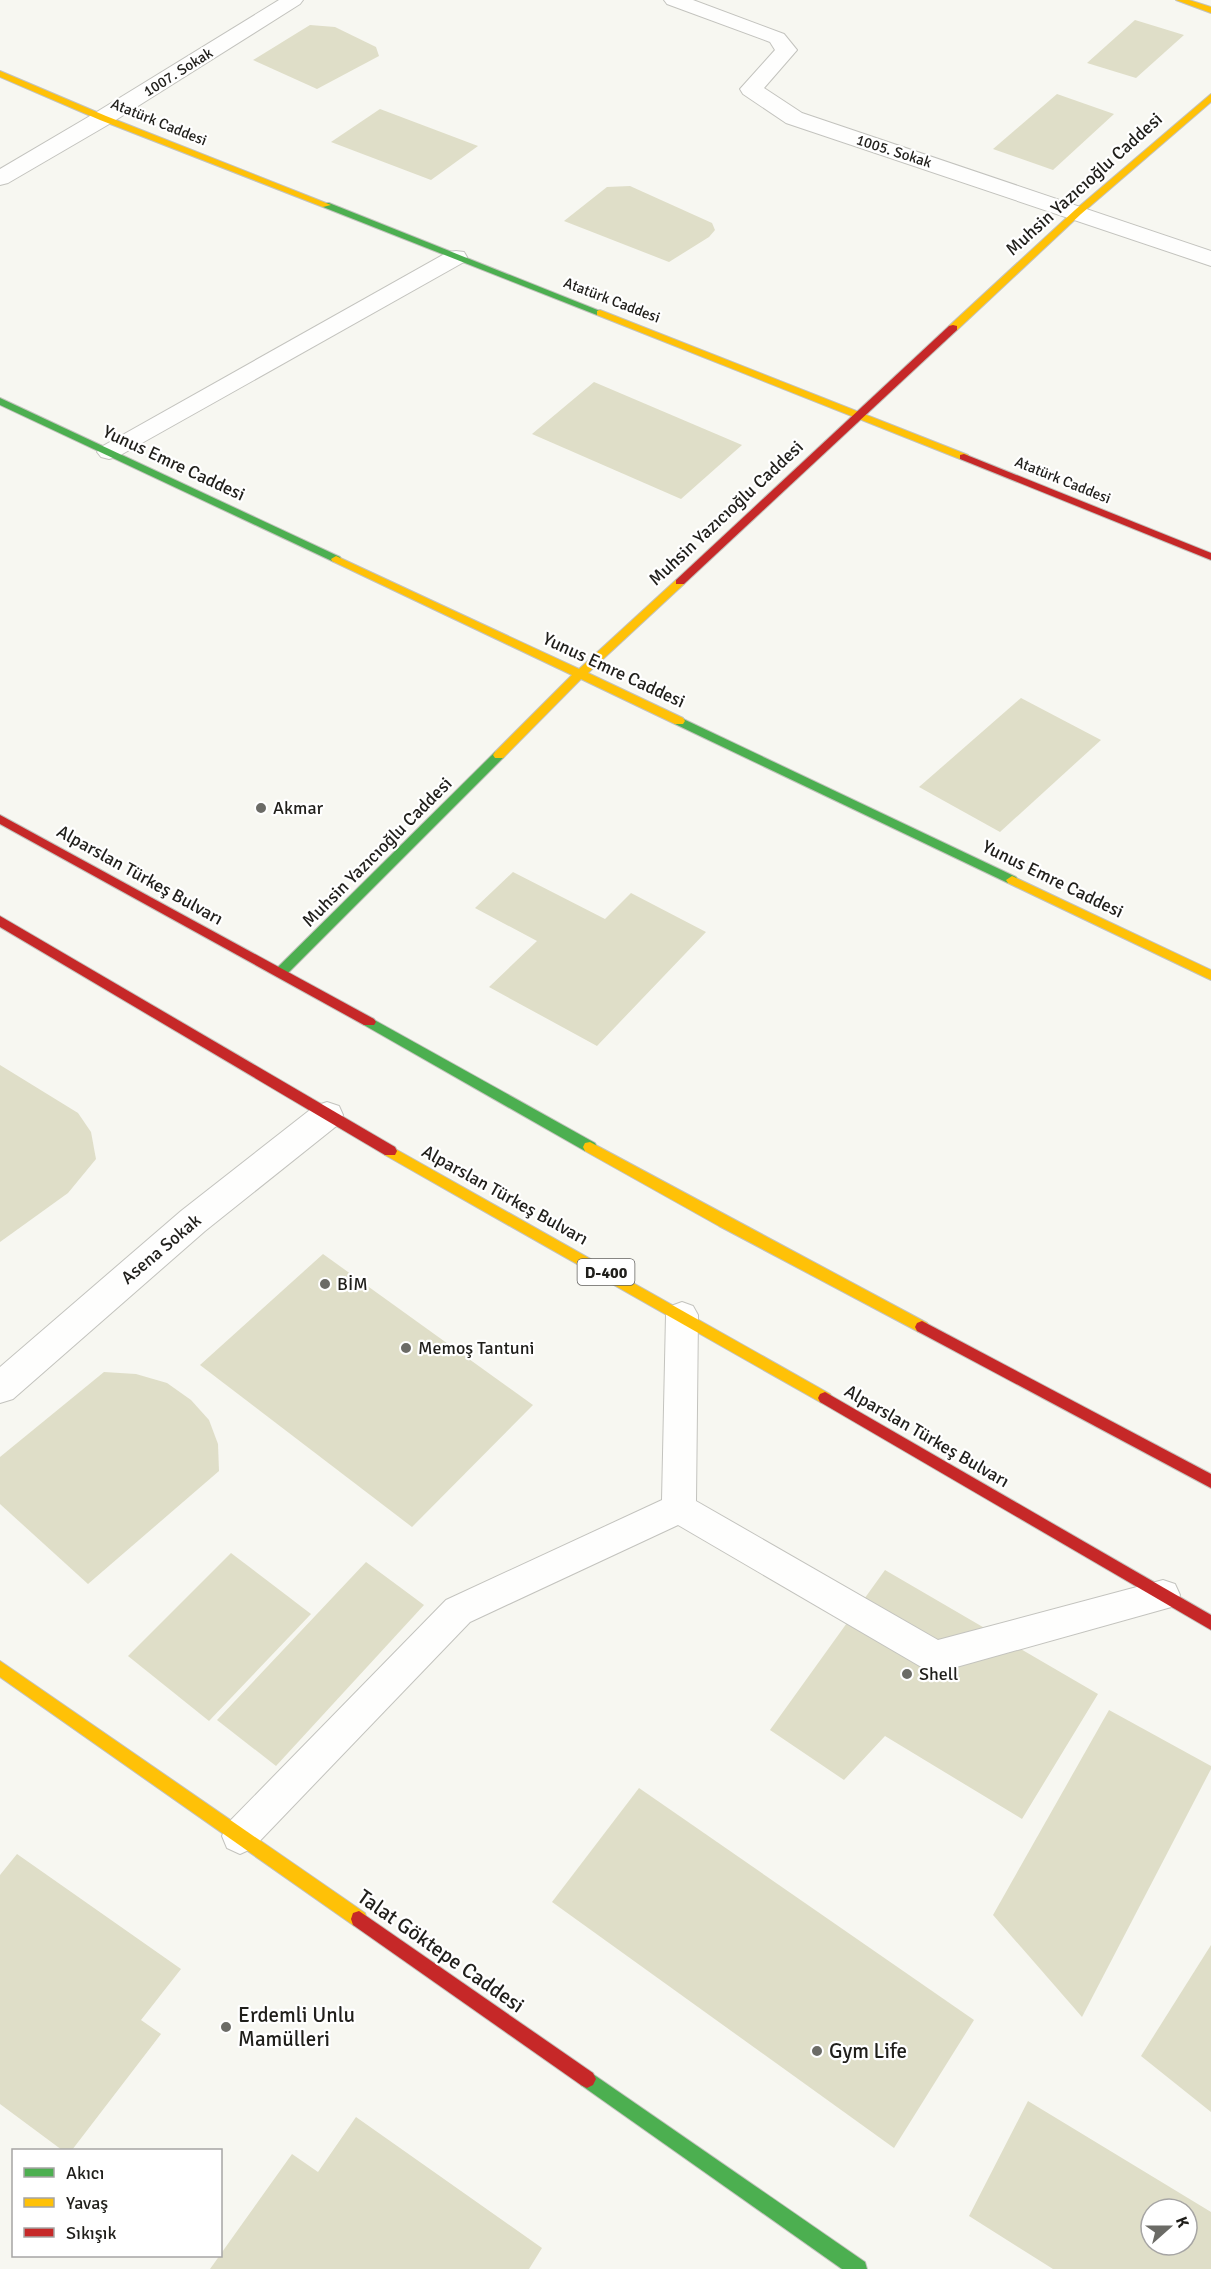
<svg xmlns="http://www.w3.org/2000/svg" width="1211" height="2269" font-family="Signika,sans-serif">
<rect width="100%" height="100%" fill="#f7f7f1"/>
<!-- building -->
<g fill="#dfdec8" fill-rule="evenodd">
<polygon points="1135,20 1184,35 1136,78 1087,63"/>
<polygon points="310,25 335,27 376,47 379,56 317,89 253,60"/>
<polygon points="1057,94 1114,114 1053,170 993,149"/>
<polygon points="380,109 478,146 431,180 331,142"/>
<polygon points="630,186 712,223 715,230 709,237 669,262 564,221 607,187"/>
<polygon points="594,382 742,445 681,499 532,434"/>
<polygon points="1021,698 1101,740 1000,832 919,787"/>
<polygon points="513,872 605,919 631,893 706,932 597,1046 489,987 537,941 475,908"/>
<polygon points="0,1065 78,1113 91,1132 96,1159 68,1193 0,1242"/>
<polygon points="323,1254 533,1405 412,1527 200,1365"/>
<polygon points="104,1372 136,1374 167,1383 191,1400 209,1420 218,1444 219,1471 88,1584 0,1504 0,1457"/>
<polygon points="231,1553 311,1614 209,1721 128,1656"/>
<polygon points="366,1562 424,1605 276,1766 217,1720"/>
<polygon points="885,1570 1098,1694 1022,1819 885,1736 844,1780 770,1730"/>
<polygon points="1109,1710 1211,1766 1211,1769 1082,2017 993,1915"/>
<polygon points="639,1788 974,2020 894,2148 552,1902"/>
<polygon points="17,1854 181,1969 141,2020 161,2034 72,2150 62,2150 0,2104 0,1875"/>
<polygon points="1211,1945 1211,2112 1141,2056"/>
<path d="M1028,2101L1211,2212V2269H1053L969,2216ZM1151,2209H1187V2245H1151Z"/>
<polygon points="356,2117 542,2248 529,2269 210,2269 292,2154 318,2172"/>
</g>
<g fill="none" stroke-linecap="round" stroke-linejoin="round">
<defs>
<g id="lane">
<polygon points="456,251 464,252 467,257 464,262 117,457 109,459 101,457 97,452 101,447 448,252"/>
<polygon points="682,1302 693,1306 698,1315 696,1501 938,1640 1163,1580 1175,1584 1180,1595 1175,1606 935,1673 923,1668 678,1525 470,1622 253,1848 240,1854 227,1848 222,1836 227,1824 446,1600 662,1500 666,1315 671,1306"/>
</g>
<g id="street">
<polygon points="279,0 303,0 300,4 111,123 8,183 0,185 0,169 95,113"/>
<polygon points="664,0 693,0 784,34 797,50 764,88 802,113 1211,251 1211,266 786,123 743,94 740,89 775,50 770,42 667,4"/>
<polygon points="327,1102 339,1106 343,1115 339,1124 205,1231 13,1399 0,1403 0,1367 181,1211 315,1106"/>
</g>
<g id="fast">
<polygon points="323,203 329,203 605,313 597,315 323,207"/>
<polygon points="0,398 340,557 341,559 336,562 332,561 0,405"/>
<polygon points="679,717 1016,877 1018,880 1016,883 1008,883 675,724 673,721"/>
<polygon points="499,751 503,752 505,755 503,758 286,975 276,975 275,972 276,969 495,752"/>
<polygon points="369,1017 595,1143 597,1147 595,1151 585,1151 364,1025 362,1022 364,1019"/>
<polygon points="587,2070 865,2262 867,2269 842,2269 581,2085 578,2079 581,2073"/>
</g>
<g id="slow">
<polygon points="1176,0 1189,0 1211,7 1211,13"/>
<polygon points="0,71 106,116 331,205 323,207 100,120 0,77"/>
<polygon points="1211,94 1211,102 1081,214 957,330 949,330 949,326 1075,210"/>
<polygon points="600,310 968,455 969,457 968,459 960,459 597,315 597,311"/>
<polygon points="336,556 579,669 676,580 684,580 684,584 588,673 683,718 685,721 683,724 675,724 581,679 503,758 495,758 493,755 495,752 572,675 332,561 331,559"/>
<polygon points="1012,876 1211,970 1211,980 1008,883 1006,880"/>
<polygon points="590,1142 927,1323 929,1327 927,1331 922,1333 917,1331 719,1226 585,1151 583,1147 585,1143"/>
<polygon points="390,1146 830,1394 832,1398 830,1402 825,1404 820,1402 385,1155 383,1151 385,1147"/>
<polygon points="0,1661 365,1913 367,1919 365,1925 359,1927 353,1925 0,1677"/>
</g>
<g id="jam">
<polygon points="953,325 957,326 957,330 684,584 676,584 676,580 949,326"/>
<polygon points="964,454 1211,553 1211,560 960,459 960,455"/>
<polygon points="0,815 374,1019 376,1022 374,1025 364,1025 0,824"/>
<polygon points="0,916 395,1147 397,1151 395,1155 385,1155 0,927"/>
<polygon points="922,1321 1211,1474 1211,1488 917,1331 915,1327 917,1323"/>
<polygon points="825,1392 1211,1615 1211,1630 820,1402 818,1398 820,1394"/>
<polygon points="359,1911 593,2073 596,2079 593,2085 587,2088 581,2085 353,1925 351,1919 353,1913"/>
</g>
</defs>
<!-- lane casing -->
<use href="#lane" stroke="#c3c3be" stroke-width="2"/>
<!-- street casing -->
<use href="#street" stroke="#c3c3be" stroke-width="2"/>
<!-- fast casing -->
<use href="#fast" stroke="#c3c3be" stroke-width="2"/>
<!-- slow casing -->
<use href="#slow" stroke="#c3c3be" stroke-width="2"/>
<!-- jam casing -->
<use href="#jam" stroke="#c3c3be" stroke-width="2"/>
<!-- lane -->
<use href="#lane" fill="#fefefd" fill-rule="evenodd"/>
<!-- street -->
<use href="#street" fill="#fefefd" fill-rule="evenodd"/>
<!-- fast -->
<use href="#fast" fill="#4caf50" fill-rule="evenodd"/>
<!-- slow -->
<use href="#slow" fill="#ffc107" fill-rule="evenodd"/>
<!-- jam -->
<use href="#jam" fill="#c62828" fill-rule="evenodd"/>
</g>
<!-- markers -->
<g fill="#6b6b66" stroke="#fff" stroke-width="2">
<circle cx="261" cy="808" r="6"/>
<circle cx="325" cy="1284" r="6"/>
<circle cx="406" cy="1348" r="6"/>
<circle cx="907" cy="1674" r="6"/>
<circle cx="226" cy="2027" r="6"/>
<circle cx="817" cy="2051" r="6"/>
</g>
<g text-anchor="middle" stroke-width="4.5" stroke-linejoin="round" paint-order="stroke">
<!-- far-street labels -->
<g font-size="15" fill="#201f1b" stroke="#fff">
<text transform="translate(178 72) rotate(-32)" y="5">1007. Sokak</text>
<text transform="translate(159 122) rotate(22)" y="5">Atatürk Caddesi</text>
<text transform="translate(894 151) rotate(18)" y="5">1005. Sokak</text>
<text transform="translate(612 300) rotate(21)" y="5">Atatürk Caddesi</text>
<text transform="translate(1063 480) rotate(22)" y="5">Atatürk Caddesi</text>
</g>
<!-- shield labels -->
<rect fill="#fff" stroke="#63625f" stroke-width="1.5" x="577.5" y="1259" width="57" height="26" rx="4.5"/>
<g font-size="16" font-weight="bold" fill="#201f1b">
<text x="606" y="1278">D-400</text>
</g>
<!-- street labels -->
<g font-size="18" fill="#201f1b" stroke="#fff">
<text transform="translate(1084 184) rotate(-42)" y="6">Muhsin Yazıcıoğlu Caddesi</text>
<text transform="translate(174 463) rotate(25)" y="6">Yunus Emre Caddesi</text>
<text transform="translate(726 513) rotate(-43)" y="6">Muhsin Yazıcıoğlu Caddesi</text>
<text transform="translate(614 670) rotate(25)" y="6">Yunus Emre Caddesi</text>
<text transform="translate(377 852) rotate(-45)" y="6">Muhsin Yazıcıoğlu Caddesi</text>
<text transform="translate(140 875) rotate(29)" y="6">Alparslan Türkeş Bulvarı</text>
<text transform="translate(1053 879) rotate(26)" y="6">Yunus Emre Caddesi</text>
<text transform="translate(505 1195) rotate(29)" y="6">Alparslan Türkeş Bulvarı</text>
<text transform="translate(161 1249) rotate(-40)" y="6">Asena Sokak</text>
<text transform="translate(927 1436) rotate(30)" y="6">Alparslan Türkeş Bulvarı</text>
</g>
<!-- poi labels -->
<g font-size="18" fill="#201f1b" stroke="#fff" text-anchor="start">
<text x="273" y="814">Akmar</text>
<text x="337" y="1290">BİM</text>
<text x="418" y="1354">Memoş Tantuni</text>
<text x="919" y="1680">Shell</text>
</g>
<!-- near-street labels -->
<g font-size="21" fill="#201f1b" stroke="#fff">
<text transform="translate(441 1951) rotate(35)" y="7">Talat Göktepe Caddesi</text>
</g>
<!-- near-poi labels -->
<g font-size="21" fill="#201f1b" stroke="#fff" text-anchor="start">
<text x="238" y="2022">Erdemli Unlu<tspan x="238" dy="24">Mamülleri</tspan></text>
<text x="829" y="2058">Gym Life</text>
</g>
</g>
<!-- legend -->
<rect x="12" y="2149" width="210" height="108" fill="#ffffff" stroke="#a6a5a4" stroke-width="1.5"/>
<rect x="24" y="2168" width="30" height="9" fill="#4caf50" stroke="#a6a5a4" stroke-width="1.5"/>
<text x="66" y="2179" font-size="18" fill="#201f1b">Akıcı</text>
<rect x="24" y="2198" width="30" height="9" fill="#ffc107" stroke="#a6a5a4" stroke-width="1.5"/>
<text x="66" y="2209" font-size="18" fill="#201f1b">Yavaş</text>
<rect x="24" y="2228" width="30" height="9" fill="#c62828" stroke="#a6a5a4" stroke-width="1.5"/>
<text x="66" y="2239" font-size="18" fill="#201f1b">Sıkışık</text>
<!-- north arrow -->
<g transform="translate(1169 2227) rotate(69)"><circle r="28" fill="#ffffff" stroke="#a6a5a4" stroke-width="1.5"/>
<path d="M0-4.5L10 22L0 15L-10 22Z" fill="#6b6b66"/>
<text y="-9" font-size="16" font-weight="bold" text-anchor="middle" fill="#201f1b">K</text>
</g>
</svg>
